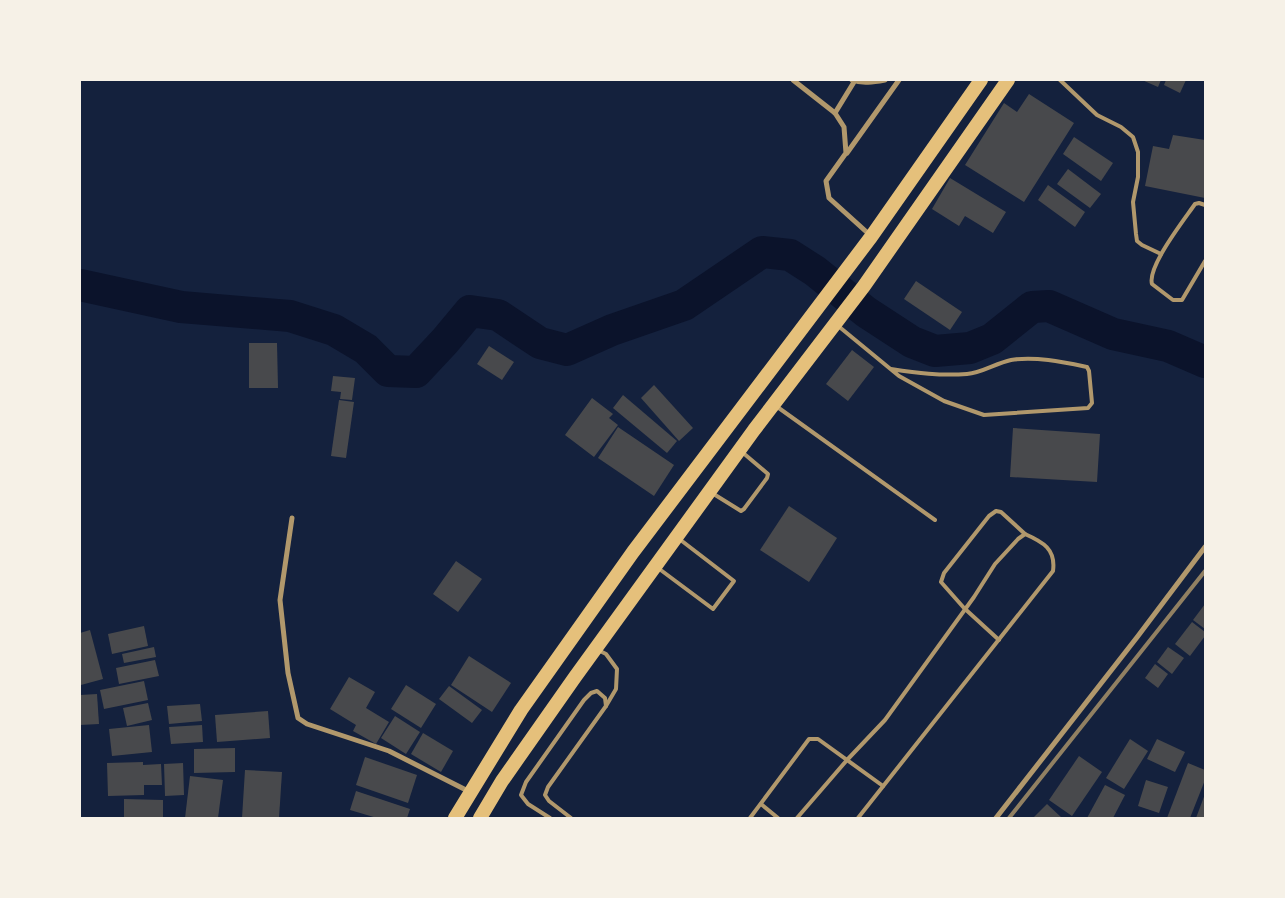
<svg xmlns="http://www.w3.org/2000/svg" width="1285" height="898" font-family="'PT Sans Narrow',sans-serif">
<rect width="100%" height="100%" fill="#14213d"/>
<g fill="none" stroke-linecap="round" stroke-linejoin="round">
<!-- river -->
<polyline stroke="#0b132b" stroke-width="32" points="80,285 181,307 290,316 334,330 366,349 388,371 416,372 445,341 470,311 498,315 540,343 567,350 612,330 684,305 762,252 790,255 815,271 866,312 912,342 935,351 970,348 992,339 1032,307 1049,306 1113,334 1168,346 1205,362"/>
</g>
<!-- building -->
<g fill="#48494c">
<polygon points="1142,80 1161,80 1158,87"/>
<polygon points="1166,80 1186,80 1180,93 1164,85"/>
<polygon points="1029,94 1074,123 1024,202 965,165 1004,103 1017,112"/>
<polygon points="1173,135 1205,140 1205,198 1145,186 1153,146 1169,149"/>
<polygon points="1074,137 1113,163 1101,181 1063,154"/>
<polygon points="1068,169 1101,194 1090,208 1057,184"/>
<polygon points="950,178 1006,212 993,233 965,216 959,226 932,209"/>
<polygon points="1048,185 1085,212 1075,227 1038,200"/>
<polygon points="916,281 962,312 950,330 904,299"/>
<polygon points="249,343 277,343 278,388 249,388"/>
<polygon points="489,346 514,362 502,380 477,364"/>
<polygon points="852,350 874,367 848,401 826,384"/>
<polygon points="333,376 355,378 352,400 340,399 341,392 331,391"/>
<polygon points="654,385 693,428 679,441 641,398"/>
<polygon points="623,395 677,441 667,453 613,408"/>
<polygon points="592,398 613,414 609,418 618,425 594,457 565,435"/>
<polygon points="339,400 354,402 346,458 331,456"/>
<polygon points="618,427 674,465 654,496 598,458"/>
<polygon points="1013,428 1100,434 1097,482 1010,477"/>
<polygon points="789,506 837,538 809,582 760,550"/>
<polygon points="456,561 482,579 458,612 433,594"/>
<polygon points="1205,604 1205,629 1193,620"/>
<polygon points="1192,622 1205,632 1205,636 1190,656 1175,644"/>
<polygon points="144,626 148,646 112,654 108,634"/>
<polygon points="90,630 103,679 81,685 80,633"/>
<polygon points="154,647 156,657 124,663 122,654"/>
<polygon points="1168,647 1184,658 1172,674 1157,662"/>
<polygon points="469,656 511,683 492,712 451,685"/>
<polygon points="155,660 159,676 119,684 116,668"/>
<polygon points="1155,664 1168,674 1158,688 1145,678"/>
<polygon points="349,677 375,692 366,708 389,722 376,744 353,731 356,725 330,709"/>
<polygon points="144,681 148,700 104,709 100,690"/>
<polygon points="406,685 436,704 421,728 391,709"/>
<polygon points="449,686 482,710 472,723 439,699"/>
<polygon points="97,694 99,724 80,725 80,695"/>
<polygon points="148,703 152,720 127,726 123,708"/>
<polygon points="200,704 202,721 169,724 167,706"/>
<polygon points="268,711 270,738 217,742 215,715"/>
<polygon points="395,716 420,732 406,754 381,738"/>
<polygon points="149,725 152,752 112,756 109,729"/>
<polygon points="202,725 203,742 171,744 169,727"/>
<polygon points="423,733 453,751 441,772 411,754"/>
<polygon points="1130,739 1148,751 1124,789 1106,778"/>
<polygon points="1157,739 1185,752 1175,772 1147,759"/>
<polygon points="235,748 235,772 194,773 194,749"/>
<polygon points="1079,756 1102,772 1072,816 1049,800"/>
<polygon points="365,757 417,775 408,803 356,785"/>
<polygon points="143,762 143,765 161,764 162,785 144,785 144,795 108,796 107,763"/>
<polygon points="183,763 184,795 165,796 164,764"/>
<polygon points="1188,763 1205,770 1205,780 1190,818 1167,818"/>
<polygon points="245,770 282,772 279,818 242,818"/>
<polygon points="190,776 223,780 218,818 185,818"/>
<polygon points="1146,780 1168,787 1159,813 1138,806"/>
<polygon points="1105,785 1125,795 1113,818 1087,818"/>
<polygon points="356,791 410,809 407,818 377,818 350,810"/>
<polygon points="1205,794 1205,818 1196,818"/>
<polygon points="124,799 163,800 163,818 124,818"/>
<polygon points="1047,804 1062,818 1033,818"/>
</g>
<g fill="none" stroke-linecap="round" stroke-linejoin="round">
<!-- service -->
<g stroke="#b1986c" stroke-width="4">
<polyline points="1060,80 1097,115 1121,127 1133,137 1138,152 1138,177 1133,202 1136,234 1137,241 1142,245 1161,254"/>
<path d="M1205,205L1199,203L1195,204C1184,220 1147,267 1152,284L1173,300H1182L1205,261"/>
<path d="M837,325L899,376L944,401L984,415L1088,408L1092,403L1089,371L1087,367C1063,362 1035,356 1011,360C996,363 982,373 967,374C940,376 917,373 891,369"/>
<polyline points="776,406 935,520"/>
<polyline points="712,493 741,511 744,509 767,478 768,474 742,452"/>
<polyline points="658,568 713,609 734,581 678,538"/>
<polyline points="999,640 964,608 941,582 944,573 989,516 996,511 1001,512 1025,534"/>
<polyline points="761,804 778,818"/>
<polyline points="550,818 528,804 521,795 526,782 584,700 591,693 597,691 605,698 606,706"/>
<polyline points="571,818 549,801 545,795 548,787 606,706 616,689 617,669 606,654 598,650"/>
<polyline points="750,818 809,739 818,739 883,786"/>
<path d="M797,818L847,760L885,720L974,597L995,564L1018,539L1025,534C1043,542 1056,549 1053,571L858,818"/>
</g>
<!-- minor -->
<g stroke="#b1986c" stroke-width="5">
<polyline points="793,80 835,113 844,127 846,153 826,181 829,198 871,236"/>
<path d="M852,80C862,84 874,82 885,80"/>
<polyline points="835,113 854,82"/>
<polyline points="847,153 899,80"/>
<polyline points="292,518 280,600 288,673 298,718 307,724 389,751 470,792"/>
<polyline points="996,818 1138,636 1205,547"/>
</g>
<!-- trunk -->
<g stroke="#e5c07b" stroke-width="14">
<polyline points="455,818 521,710 633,552 871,237 981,80"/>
<polyline points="480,818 502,781 575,677 754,430 864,286 1008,80"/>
</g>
<!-- rail -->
<polyline stroke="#918062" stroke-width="4" points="1009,818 1205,571"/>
</g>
<!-- border -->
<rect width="1285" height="898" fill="none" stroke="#f6f1e7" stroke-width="162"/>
</svg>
